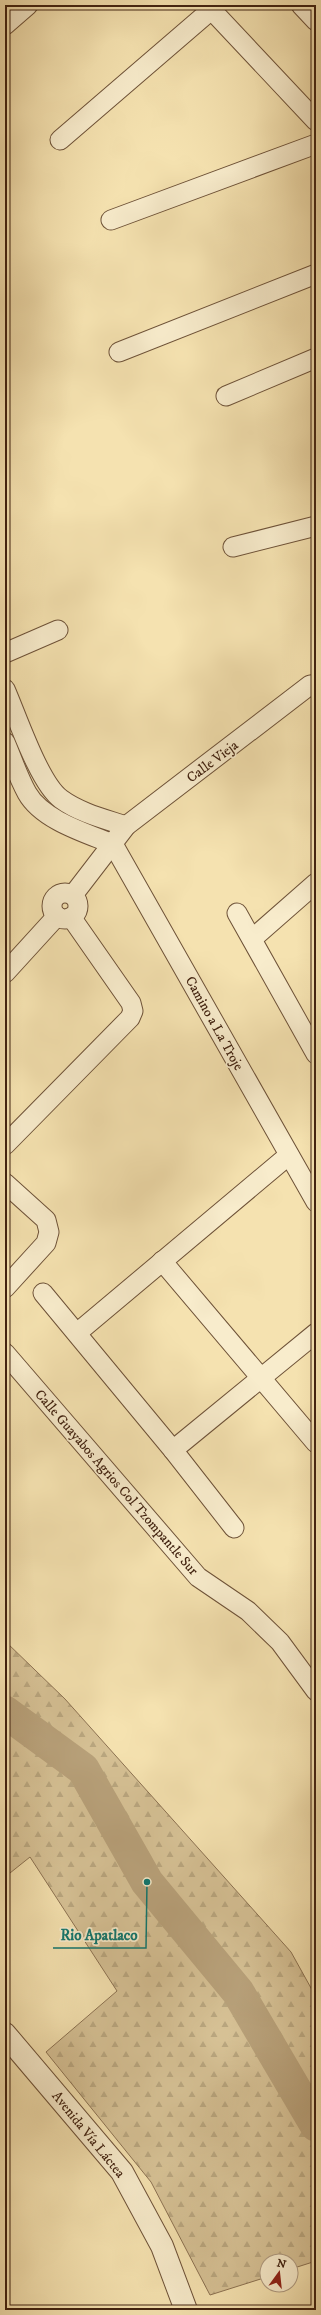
<svg xmlns="http://www.w3.org/2000/svg" width="321" height="2315" font-family="'IM FELL DW Pica',serif">
<defs>
<pattern id="forest-firs" width="22" height="20" patternUnits="userSpaceOnUse"><rect width="22" height="20" fill="#d6c195"/><path d="M5 1l3.5 6h-7zM16 11l3.5 6h-7z" fill="#b9a67f"/></pattern>
</defs>
<rect width="100%" height="100%" fill="#f5e2b0"/>
<filter id="stains"><feTurbulence type="fractalNoise" baseFrequency=".005" numOctaves="4"/><feColorMatrix values="0 0 0 0 .2 0 0 0 0 .09 0 0 0 0 .02 0 0 0 .5 -.17"/></filter>
<radialGradient id="worn" r=".72"><stop offset=".6" stop-color="#630" stop-opacity="0"/><stop offset="1" stop-color="#630" stop-opacity=".3"/></radialGradient>
<!-- forest -->
<polygon fill="url(#forest-firs)" stroke="#8c7252" points="5,1641 65,1699 291,1952 316,1997 316,2261 291,2269 291,2261 267,2261 267,2277 210,2295 151,2182 46,2052 117,1991 30,1857 5,1877"/>
<g fill="none" stroke-linecap="round" stroke-linejoin="round">
<!-- river -->
<polyline stroke="#b8a17a" stroke-width="33" points="5,1712 83,1769 147,1882 238,1992 316,2125"/>
<defs>
<g id="minor">
<polyline points="207,5 316,121"/>
<polyline points="301,5 316,21"/>
<polyline points="5,25 28,5"/>
<polyline points="60,140 211,10"/>
<polyline points="111,220 316,144"/>
<polyline points="119,352 316,274"/>
<polyline points="226,396 316,358"/>
<polyline points="233,547 316,526"/>
<polyline points="5,653 58,630"/>
<path d="M5,689C17,716 39,783 61,799C80,813 105,819 126,826"/>
<path d="M5,742C12,758 18,777 27,793C42,820 86,833 113,844"/>
<polyline points="113,844 316,1202"/>
<circle cx="65" cy="906" r="13"/>
<polyline points="73,895 126,826 310,685 316,684"/>
<polyline points="237,913 316,1054"/>
<polyline points="252,939 316,883"/>
<polyline points="5,973 57,916"/>
<polyline points="5,1145 130,1018 133,1011 131,1003 71,917"/>
<polyline points="5,1183 46,1220 49,1232 46,1243 5,1288"/>
<polyline points="162,1261 316,1443"/>
<polyline points="43,1293 173,1450 234,1528"/>
<polyline points="77,1333 289,1155"/>
<polyline points="5,1353 198,1577 248,1611 280,1642 316,1691"/>
<polyline points="173,1450 316,1333"/>
</g>
<polyline id="tertiary" points="5,2034 122,2172 162,2246 186,2310"/>
</defs>
<!-- minor casing -->
<use href="#minor" stroke="#6e5238" stroke-width="21"/>
<!-- tertiary casing -->
<use href="#tertiary" stroke="#6e5238" stroke-width="24"/>
<!-- minor -->
<use href="#minor" stroke="#f8eccc" stroke-width="19"/>
<!-- tertiary -->
<use href="#tertiary" stroke="#f8eccc" stroke-width="22"/>
</g>
<g text-anchor="middle" stroke-width="3.5" stroke-linejoin="round" paint-order="stroke">
<!-- street labels -->
<g font-size="14" fill="#412210" stroke="#f8eccc">
<text transform="translate(212 761) rotate(-37)" y="5">Calle Vieja</text>
<text transform="translate(215 1023) rotate(61)" y="5">Camino a La Troje</text>
<text transform="translate(117 1482) rotate(49)" y="5">Calle Guayabos Agrios Col Tzompantle Sur</text>
<text transform="translate(89 2134) rotate(51)" y="5">Avenida Vía Láctea</text>
</g>
</g>
<!-- callouts -->
<path fill="none" stroke="#0f766e" stroke-width="1.5" d="M147 1882L146 1948H53"/>
<circle fill="#0f766e" stroke="#f8eccc" stroke-width="1.5" cx="147" cy="1882" r="4"/>
<g font-size="15" text-anchor="middle" font-weight="bold" fill="#0f766e" stroke="#f8eccc" stroke-width="3.5" stroke-linejoin="round" paint-order="stroke">
<text x="99" y="1940">Rio Apatlaco</text>
</g>
<!-- margin -->
<rect width="321" height="2315" fill="none" stroke="#f5e2b0" stroke-width="20"/>
<rect x="6" y="6" width="309" height="2303" fill="none" stroke="#412210" stroke-width="2"/>
<rect x="10" y="10" width="301" height="2295" fill="none" stroke="#412210"/>
<!-- north arrow -->
<g transform="translate(279 2273) rotate(15)"><circle r="19" fill="#f8eccc" stroke="#af9b81"/>
<path d="M0-3L7 15L0 10L-7 15Z" fill="#8f2418"/>
<text y="-6" font-size="11" font-weight="bold" text-anchor="middle" fill="#412210">N</text>
</g>
<rect width="100%" height="100%" filter="url(#stains)"/>
<rect width="100%" height="100%" fill="url(#worn)"/>
</svg>
